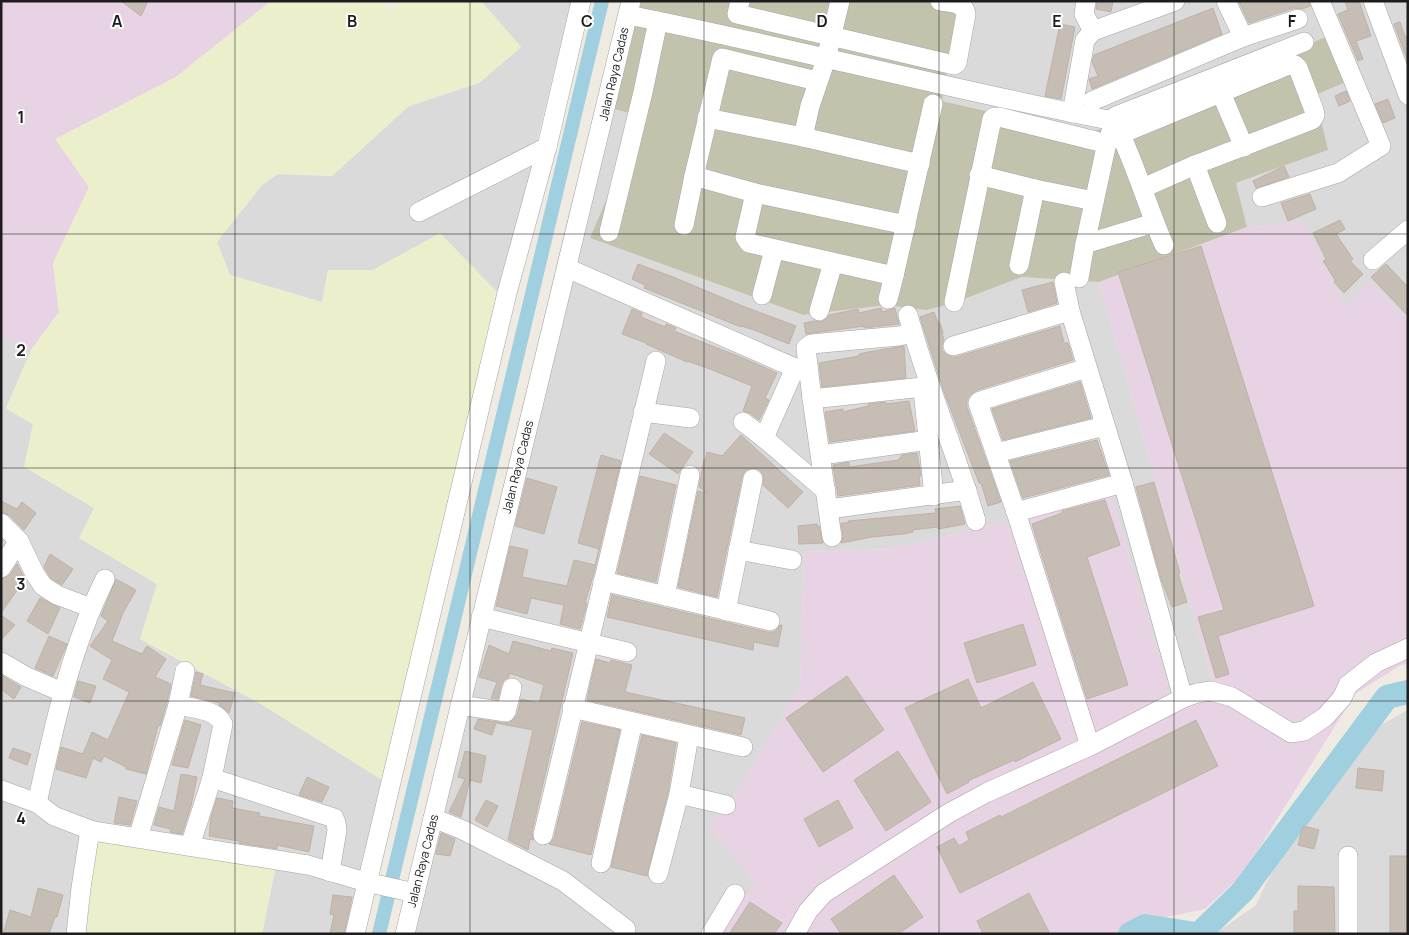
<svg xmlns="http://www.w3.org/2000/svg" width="1409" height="935" font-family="Manrope,sans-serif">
<rect width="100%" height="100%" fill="#efeae2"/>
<!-- residential -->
<g fill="#dbdada">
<polygon points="481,1 571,1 500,295 440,234 373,270 328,270 322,302 230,275 217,242 262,185 278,174 332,176 409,106 479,83 521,47"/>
<polygon points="958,1 1408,1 1408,320 1370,282 1345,308 1318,250 1302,222 1269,226 1247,227 1236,183 1328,150 1088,134 942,101"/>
<polygon points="596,105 642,116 590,238 802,315 887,305 951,304 1022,277 1099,282 1217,697 1176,712 1110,492 1007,521 893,549 804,552 800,688 735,794 709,826 756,883 720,934 397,934 565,229"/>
<polygon points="1,335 31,350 6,408 33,424 25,467 94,508 80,538 157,584 140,639 261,704 387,783 353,934 262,934 276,866 81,934 1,934"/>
<polygon points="1408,710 1408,934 1215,934 1256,905 1292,828 1359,737"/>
</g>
<!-- industrial -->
<g fill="#e8d3e4">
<polygon points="1,1 271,1 176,77 56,139 89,187 53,263 59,312 31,350 1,335"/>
<polygon points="1302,221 1318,250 1345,307 1370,282 1408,320 1408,664 1401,665 1355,694 1243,874 1205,909 1143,922 1120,934 720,934 756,883 709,826 735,794 800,688 804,552 893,549 1007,521 1110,492 1176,712 1217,697 1099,282 1247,227 1269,226"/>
</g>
<!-- construction -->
<polygon fill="#c3c3ad" points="623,1 958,1 942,101 1088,134 1331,35 1346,82 1315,95 1328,150 1236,183 1247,227 1099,282 1022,277 951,304 926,310 887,305 803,315 590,238 642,116 596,105"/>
<!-- farmland -->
<g fill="#ecefcc">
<polygon points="271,1 379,1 390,10 402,1 481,1 521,47 479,83 409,106 332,176 278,174 262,185 217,242 230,275 322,302 328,270 373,270 440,233 500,295 387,783 261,704 140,639 157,584 79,538 94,508 24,467 33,424 6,409 31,350 59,312 53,263 89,187 55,139 176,77"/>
<polygon points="93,837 276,865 262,934 81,934"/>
</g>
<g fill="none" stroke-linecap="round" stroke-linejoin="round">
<!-- canal -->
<polyline stroke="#a0d0df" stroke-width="14" points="379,934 602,1"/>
<!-- river -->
<g stroke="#a0d0df" stroke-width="24">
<polyline points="1130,934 1145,926 1195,934"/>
<polyline points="1199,934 1243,891 1387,697 1408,692"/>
</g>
</g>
<!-- building -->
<g fill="#c6bdb5" stroke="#c1b1a4">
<polygon points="121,1 148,1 141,16"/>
<polygon points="1097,1 1113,1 1111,12 1096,9"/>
<polygon points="1241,1 1309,1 1310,6 1302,9 1294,8 1249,23 1239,2"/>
<polygon points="1345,1 1359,1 1371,36 1356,41 1363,59 1358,61 1338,14 1348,10"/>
<polygon points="1213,8 1222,34 1092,89 1089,79 1098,76 1092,62 1094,55"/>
<polygon points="1400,22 1405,37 1408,36 1408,62 1394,24"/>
<polygon points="1060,24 1075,27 1061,99 1045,96"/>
<polygon points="1346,91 1350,101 1339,106 1335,96"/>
<polygon points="1388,99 1395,118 1383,123 1375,104"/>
<polygon points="1284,166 1289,177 1256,188 1253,181"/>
<polygon points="1310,194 1316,209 1288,221 1281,203"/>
<polygon points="1340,220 1345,229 1336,234 1353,259 1350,261 1363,274 1344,293 1334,282 1335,280 1323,261 1326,259 1313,233"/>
<polygon points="1201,246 1314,606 1218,636 1229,674 1216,678 1198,617 1224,610 1118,272"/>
<polygon points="638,264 673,277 740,305 796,326 789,344 754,330 741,326 741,327 644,288 645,285 632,279"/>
<polygon points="1386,264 1408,287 1408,316 1371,277"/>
<polygon points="1053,282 1057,303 1028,312 1022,290"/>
<polygon points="881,308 882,312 895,308 899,324 864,328 864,326 806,334 804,323 814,321 822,322 829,315 858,309 859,313"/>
<polygon points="632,309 642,313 641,317 665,327 666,324 676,328 674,331 743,358 777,373 765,398 769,400 759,420 750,413 743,411 752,386 710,369 687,361 687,362 646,344 646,343 622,334"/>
<polygon points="934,312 938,323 940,323 943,333 942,333 944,340 942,344 942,350 946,354 951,357 956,357 1060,326 1064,343 1068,343 1073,360 977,390 970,395 967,400 967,407 1001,502 988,506 981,483 979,483 943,389 920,317"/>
<polygon points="904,346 906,378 822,387 819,363 859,356 859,354 868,352"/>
<polygon points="1080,382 1091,418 1003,440 992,409"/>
<polygon points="909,401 915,431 830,442 825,412 843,409 843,412 868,406 868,404 886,402 886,404"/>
<polygon points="664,433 693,452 678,474 649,454"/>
<polygon points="741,435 803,492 788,508 763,485 764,476 760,470 755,468 749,469 745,471 742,477 717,597 678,587 698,491 707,493 699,487 704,460 705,461 707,452 722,456"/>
<polygon points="1097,440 1109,475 1023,498 1010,461"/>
<polygon points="917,453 921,476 919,477 920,485 838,496 833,465 849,462 849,467 899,460 899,458 902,458 901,455"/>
<polygon points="601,455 621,461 593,576 585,603 587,603 580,629 560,624 564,605 531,598 527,614 496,606 510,546 528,550 522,577 567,586 574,560 595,565 599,549 578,543"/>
<polygon points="640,476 676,485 656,582 617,573"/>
<polygon points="527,478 557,487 544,534 515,526"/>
<polygon points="1154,482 1180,573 1178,574 1187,602 1172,607 1161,579 1136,487"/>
<polygon points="1105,500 1120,545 1087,557 1128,685 1087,699 1032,524 1062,513 1062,511"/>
<polygon points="1,501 17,509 22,502 36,513 24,530 9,515 1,512"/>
<polygon points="960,506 965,524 938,529 938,527 912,530 913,532 903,534 872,537 841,543 843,536 841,523 848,523 848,521 936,513 935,509"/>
<polygon points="817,524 817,527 819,526 823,543 799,544 798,526"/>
<polygon points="50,554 73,569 62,585 51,578 44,567"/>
<polygon points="17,564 25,579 1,613 1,579 10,575"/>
<polygon points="116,579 136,590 123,613 112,641 142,654 147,646 166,659 155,677 171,684 167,702 160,726 158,725 146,774 126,769 126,767 104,756 101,762 93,758 86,778 56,769 61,747 83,754 92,732 108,740 128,695 129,692 103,679 112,660 90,646 108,621 101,616"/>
<polygon points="612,595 767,632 774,632 780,625 782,625 778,647 754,642 753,650 607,617"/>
<polygon points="40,598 60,608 48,634 27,621"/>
<polygon points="1,615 15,625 1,640"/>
<polygon points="1023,624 1036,665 977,683 964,643"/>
<polygon points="49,636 67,644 53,676 35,668"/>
<polygon points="513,641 551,651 552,648 573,653 532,832 533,840 530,839 528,850 508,840 533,730 496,723 492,735 474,729 478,719 504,723 510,722 517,715 521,699 539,703 544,685 509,673 509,677 504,680 501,685 498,699 491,698 497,682 479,677 489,645 509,654"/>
<polygon points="596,659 610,663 611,660 632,665 625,692 745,718 741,735 587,700"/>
<polygon points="196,672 203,674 200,685 235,693 229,713 219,705 220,703 191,696"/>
<polygon points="1,675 21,687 14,699 1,689"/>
<polygon points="847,676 884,730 823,772 786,718"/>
<polygon points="968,679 981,708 1033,682 1061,739 1015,762 1014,760 968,781 969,782 947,794 905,708"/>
<polygon points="78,681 96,686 90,703 74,697"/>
<polygon points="185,720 201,725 188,768 172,765"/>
<polygon points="1196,720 1218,766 960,893 937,847 954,838 959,846 969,840 966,832 1000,815 1001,817"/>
<polygon points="582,722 620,730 591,855 549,844 554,838"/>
<polygon points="642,735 676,743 668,792 647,876 611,867"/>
<polygon points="13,748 31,754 27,765 9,758"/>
<polygon points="465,751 486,756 481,783 470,780 461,817 449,812 465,779 458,777"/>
<polygon points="898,751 931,802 886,831 854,780"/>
<polygon points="1358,768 1384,771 1382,791 1356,788"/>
<polygon points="181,774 197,777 191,806 182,834 170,832 171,829 154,825 159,807 174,811"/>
<polygon points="307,777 329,787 322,802 299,795"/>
<polygon points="119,797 137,801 130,825 114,823"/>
<polygon points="217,798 233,801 232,808 260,813 259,816 314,826 309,852 277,845 277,849 239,843 239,841 209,836 211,817"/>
<polygon points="486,800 498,806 487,827 475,820"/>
<polygon points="838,800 853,828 819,847 804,819"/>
<polygon points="1303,826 1319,830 1314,849 1298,845"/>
<polygon points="441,833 455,839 450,856 436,854"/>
<rect x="1390" y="856" width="18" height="78"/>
<polygon points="894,875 923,917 898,934 841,934 831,919"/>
<polygon points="1298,886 1334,887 1335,934 1294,934 1294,911 1298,911"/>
<polygon points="38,888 63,895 57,917 55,917 49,934 3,934 10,910 31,917"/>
<polygon points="1029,893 1050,934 983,934 977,921"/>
<polygon points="333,895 352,897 344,934 330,934 334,915 330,914"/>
<polygon points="750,902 782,923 774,934 729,934"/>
</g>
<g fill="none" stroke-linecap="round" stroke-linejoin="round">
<defs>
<g id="minor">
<path d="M740,1L737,14L954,65L957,63L966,14C964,2 950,3 940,1"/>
<polyline points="1226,1 1243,37"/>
<polyline points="1373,1 1408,95"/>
<path d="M628,15C790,47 951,90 1114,121C1135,161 1146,204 1164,245"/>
<polyline points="1093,31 1175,1"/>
<polyline points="817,81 722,58 694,176 755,193 906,225"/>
<polyline points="1221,93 1244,147"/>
<polyline points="1092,101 1243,37 1298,19"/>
<polyline points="1072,113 1085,40 1093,31 1084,14 1086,1"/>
<polyline points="707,118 803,137 920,164"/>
<polyline points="1121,134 1291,64 1295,65 1298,68 1314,110 1315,115 1312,120 1195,165 1143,188"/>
<polyline points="803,137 810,106 826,59 840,1"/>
<polyline points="1195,165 1217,223"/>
<polyline points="979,175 1035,189 1094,201"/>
<polyline points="755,193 745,237 749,243 894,276 933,104"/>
<polyline points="1262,197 1338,173 1381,146 1320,1"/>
<polyline points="419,212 547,147"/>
<polyline points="684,225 694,176"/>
<polyline points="609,232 643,92 658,21"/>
<polyline points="1085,244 1106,147 1116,116 1304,42"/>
<polyline points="1373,260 1408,230"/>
<polyline points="1019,265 1035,189"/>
<polyline points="567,268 795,368 808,367"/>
<polyline points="1079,278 1085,244 1154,223"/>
<polyline points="1064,282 1070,311 1123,483 1183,698"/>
<polyline points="762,295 774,250"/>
<polyline points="888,299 894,276"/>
<polyline points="954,302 992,119 994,117 999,117 1096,141"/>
<polyline points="819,311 833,263"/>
<path d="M908,315C927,385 956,452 976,521"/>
<polyline points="953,346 1070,311"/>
<polyline points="795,368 764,438 826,491"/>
<polyline points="1087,368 980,401 978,403 1016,512 1090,746"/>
<polyline points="923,390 934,496"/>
<polyline points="812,399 923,387"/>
<polyline points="643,412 690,418"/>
<polyline points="743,422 764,438"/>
<polyline points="996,453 1105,426"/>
<polyline points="821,455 929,440"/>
<polyline points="829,509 967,490"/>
<polyline points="1016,512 1123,483"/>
<polyline points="1,523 19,541 35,574 43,586 57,595 91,608"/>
<polyline points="832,537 812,399 806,348 811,344 899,336 913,333"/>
<polyline points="738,550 792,560"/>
<polyline points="1,568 19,541"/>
<polyline points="603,581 770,621"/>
<polyline points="665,596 690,475"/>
<polyline points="726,611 753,479"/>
<polyline points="481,617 627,652"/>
<polyline points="1,662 27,677 62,692"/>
<path d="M178,705C192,708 216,709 223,724L212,778L190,846"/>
<polyline points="460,705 506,712 512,688"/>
<polyline points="572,708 743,747"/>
<polyline points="212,778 334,818 336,823 337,830 330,872"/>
<polyline points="1,790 37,803 54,816 93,831 308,865 366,882 415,893"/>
<polyline points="679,794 726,805"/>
<path d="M37,803C54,727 70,650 105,579"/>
<polyline points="433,818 463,830 563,881 626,929"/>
<polyline points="543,835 656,361"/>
<polyline points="138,838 178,705 185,671"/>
<polyline points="1348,856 1348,934"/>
<polyline points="601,863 633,722"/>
<polyline points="658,874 679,794 689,736"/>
<polyline points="76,934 81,888 90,830"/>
<polyline points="355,934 507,293 547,147 581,1"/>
<polyline points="405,934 631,1"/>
<polyline points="711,934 735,894"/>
<polyline points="795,934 808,911 824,893 949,813 986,793 1090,746 1183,698 1197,693 1211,691 1232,697 1291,733 1304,731 1325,717 1342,698 1348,685 1376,663 1408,648"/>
</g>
</defs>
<!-- minor casing -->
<use href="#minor" stroke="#a4a4a4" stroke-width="20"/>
<!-- minor -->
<use href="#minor" stroke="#fff" stroke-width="19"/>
</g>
<!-- grid -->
<path fill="none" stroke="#1d1d1d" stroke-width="1" stroke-opacity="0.55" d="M235,1V934M470,1V934M704,1V934M939,1V934M1174,1V934M1,234H1408M1,468H1408M1,701H1408"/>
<g text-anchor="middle" stroke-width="4" stroke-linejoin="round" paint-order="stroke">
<!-- street labels -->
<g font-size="12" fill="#1d1d1d" stroke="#fff">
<text transform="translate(614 74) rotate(-77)" y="4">Jalan Raya Cadas</text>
<text transform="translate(518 467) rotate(-76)" y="4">Jalan Raya Cadas</text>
<text transform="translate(423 861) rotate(-76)" y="4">Jalan Raya Cadas</text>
</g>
</g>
<g font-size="16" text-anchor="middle" font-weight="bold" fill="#1d1d1d" stroke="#fff" stroke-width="4" stroke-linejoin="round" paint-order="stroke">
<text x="117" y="27">A</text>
<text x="352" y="27">B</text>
<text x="587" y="27">C</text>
<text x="822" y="27">D</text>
<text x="1057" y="27">E</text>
<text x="1292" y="27">F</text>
<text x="21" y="123">1</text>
<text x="21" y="356">2</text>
<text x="21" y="590">3</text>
<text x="21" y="824">4</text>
</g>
<!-- border -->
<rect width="1409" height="935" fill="none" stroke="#1d1d1d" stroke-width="5"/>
</svg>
